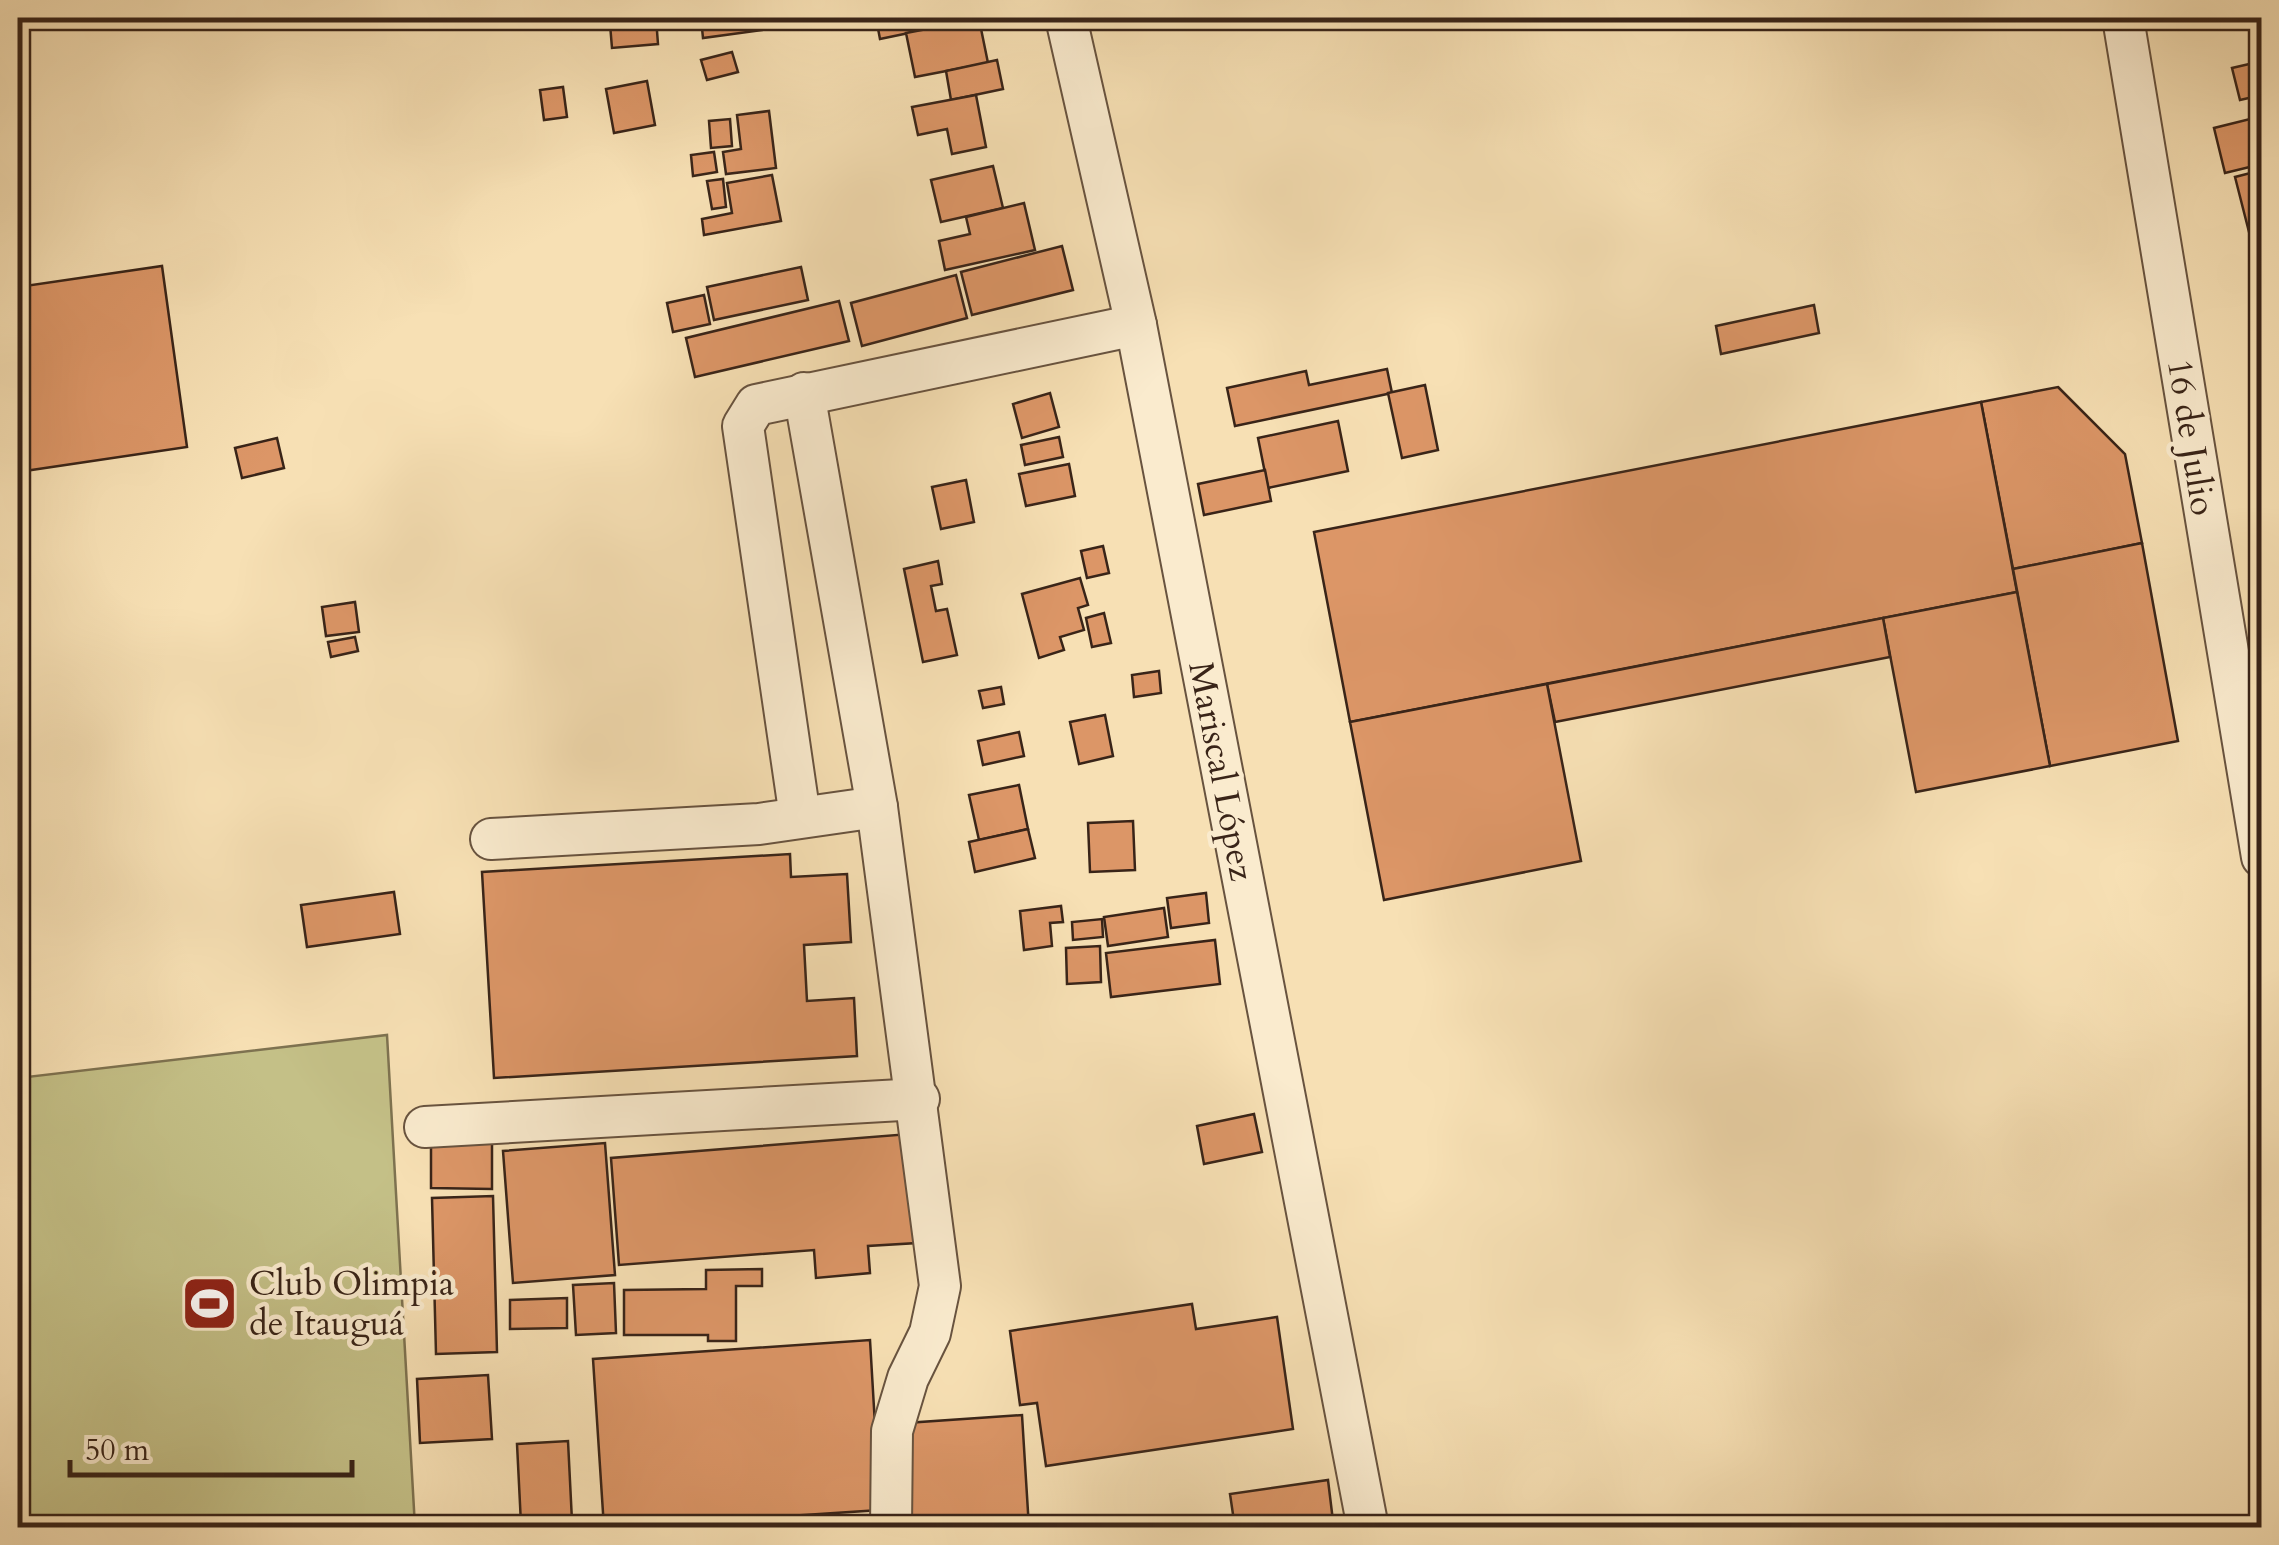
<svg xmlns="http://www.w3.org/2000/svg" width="2279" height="1545" font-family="Cardo,serif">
<rect width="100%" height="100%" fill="#f7e0b4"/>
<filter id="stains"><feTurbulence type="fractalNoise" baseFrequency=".002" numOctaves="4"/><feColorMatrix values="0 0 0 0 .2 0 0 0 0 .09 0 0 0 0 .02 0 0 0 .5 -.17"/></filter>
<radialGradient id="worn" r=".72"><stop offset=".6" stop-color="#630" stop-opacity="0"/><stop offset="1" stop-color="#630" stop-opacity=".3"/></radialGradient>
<!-- green -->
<polygon fill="#c4c087" stroke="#7e7250" stroke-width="2.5" points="387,1035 415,1527 18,1527 18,1078"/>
<!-- building -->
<g fill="#dc9667" stroke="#392418" stroke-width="2.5">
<polygon points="620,18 656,18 658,44 612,48 610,24 620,23"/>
<polygon points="701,18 775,18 776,28 703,38"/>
<polygon points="876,18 956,18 957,23 880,39"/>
<polygon points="979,19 988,63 915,77 906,33"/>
<polygon points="732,52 738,72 707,80 701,60"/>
<polygon points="997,60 1003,89 951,100 946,71"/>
<polygon points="2262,61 2262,95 2240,100 2232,68"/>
<polygon points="647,81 655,125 614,133 606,89"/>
<polygon points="563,87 567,117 544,120 540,90"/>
<polygon points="976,95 986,147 952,154 947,129 918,135 912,107"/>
<polygon points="769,111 776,168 726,174 723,152 741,149 737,115"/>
<polygon points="2262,116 2262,164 2225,173 2214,128"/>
<polygon points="730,119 732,146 711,148 709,121"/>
<polygon points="714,152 717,172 693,176 691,155"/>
<polygon points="993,166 1003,208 941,222 931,180"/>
<polygon points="2262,170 2262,228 2249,232 2235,177"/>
<polygon points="772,175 781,221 704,235 702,219 732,213 727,183"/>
<polygon points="723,179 726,207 712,209 707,181"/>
<polygon points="1024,203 1035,250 945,270 939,241 970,234 966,217"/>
<polygon points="1062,246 1073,290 972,315 961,272"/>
<polygon points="162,266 187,447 18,472 18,287"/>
<polygon points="801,267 808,300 714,320 707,287"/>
<polygon points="956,275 967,318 862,346 851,303"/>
<polygon points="704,295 710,324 673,332 667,303"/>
<polygon points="839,301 849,341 695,377 686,338"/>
<polygon points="1814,305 1819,333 1721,354 1716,326"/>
<polygon points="1387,369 1392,393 1235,426 1227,388 1306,371 1309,385"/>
<polygon points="1425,385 1438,450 1402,458 1388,393"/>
<polygon points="2058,387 2125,454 2142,543 2013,569 1981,402"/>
<polygon points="1050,393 1059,427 1022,438 1013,404"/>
<polygon points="1981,402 2017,592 1350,722 1314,532"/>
<polygon points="1338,421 1348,471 1268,488 1258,438"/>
<polygon points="1059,437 1063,457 1025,465 1021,445"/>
<polygon points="277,438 284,468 242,478 235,448"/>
<polygon points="1069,464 1075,496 1026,506 1019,474"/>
<polygon points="1265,470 1271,501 1204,515 1198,484"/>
<polygon points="966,480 974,522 941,529 932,487"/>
<polygon points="2142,543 2178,741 2050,766 2013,569"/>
<polygon points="1103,546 1109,573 1087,578 1081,551"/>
<polygon points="938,561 942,584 931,586 936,611 947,609 957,655 923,662 904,569"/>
<polygon points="1080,578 1088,605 1078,608 1084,630 1060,637 1064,650 1039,658 1022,594"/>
<polygon points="2017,592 2050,766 1916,792 1883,618"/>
<polygon points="355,602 359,632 326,636 322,607"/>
<polygon points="1104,613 1111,643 1092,647 1086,618"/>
<polygon points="1883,618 1890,657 1555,722 1547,684"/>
<polygon points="355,637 358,651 331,657 328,642"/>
<polygon points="1159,671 1161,693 1134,697 1132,675"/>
<polygon points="1547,684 1581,861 1384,900 1350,722"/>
<polygon points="1001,687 1004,704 983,708 979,691"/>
<polygon points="1105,715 1113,756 1079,764 1070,722"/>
<polygon points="1019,732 1024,756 983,765 978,741"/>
<polygon points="1019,785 1028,829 979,840 969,795"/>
<polygon points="1133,821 1135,870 1090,872 1088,823"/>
<polygon points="1028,829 1035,858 975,872 969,842"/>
<polygon points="790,854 791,877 847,874 851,942 804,945 807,1001 854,998 857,1056 494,1078 482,872"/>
<polygon points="394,892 400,934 307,947 301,905"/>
<polygon points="1206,893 1209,923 1171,928 1167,898"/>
<polygon points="1061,906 1063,922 1050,923 1052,946 1024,950 1020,911"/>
<polygon points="1164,908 1168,937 1108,946 1104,917"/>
<polygon points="1102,919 1103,937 1073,940 1072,922"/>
<polygon points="1215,940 1220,984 1111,997 1106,953"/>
<polygon points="1100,946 1101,982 1067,984 1066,948"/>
<polygon points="1254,1114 1262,1152 1204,1164 1197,1126"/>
<polygon points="909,1134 917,1243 868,1246 870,1273 816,1278 814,1250 619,1265 611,1158"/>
<polygon points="492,1138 492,1189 431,1188 431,1139"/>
<polygon points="605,1143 615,1275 513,1283 503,1151"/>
<polygon points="493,1196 497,1352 436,1354 432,1198"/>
<polygon points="762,1269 762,1286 736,1286 736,1341 708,1341 708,1335 624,1335 624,1290 706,1289 706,1270"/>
<polygon points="614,1283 616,1333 576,1335 573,1285"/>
<polygon points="567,1298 567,1328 510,1329 510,1300"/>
<polygon points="1192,1304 1196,1329 1277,1317 1293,1429 1046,1466 1037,1403 1020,1405 1010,1331"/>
<polygon points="870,1340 880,1510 604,1528 593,1359"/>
<polygon points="488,1375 492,1439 420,1443 417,1379"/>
<polygon points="1022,1415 1029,1528 912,1528 906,1423"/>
<polygon points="568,1441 572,1521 521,1524 517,1444"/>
<polygon points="1328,1480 1333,1521 1290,1528 1235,1528 1230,1494"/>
</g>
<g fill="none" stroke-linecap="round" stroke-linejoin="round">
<defs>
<g id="minor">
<polyline points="1066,18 1136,325 1368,1528"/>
<polyline points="2123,18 2262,857"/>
<polyline points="804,393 877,807 940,1286 930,1333 908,1378 892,1431 891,1528"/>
<polyline points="800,817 743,426 756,405 1136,325"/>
<polyline points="491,839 759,824 877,807"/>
<polyline points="425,1127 919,1099"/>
</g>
</defs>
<!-- minor casing -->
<use href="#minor" stroke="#68533f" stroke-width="44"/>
<!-- minor -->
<use href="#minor" stroke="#faebce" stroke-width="40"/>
</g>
<!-- icons -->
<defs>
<symbol id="stadium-square" viewBox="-11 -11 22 22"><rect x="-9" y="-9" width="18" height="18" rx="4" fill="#8f2418" stroke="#faebce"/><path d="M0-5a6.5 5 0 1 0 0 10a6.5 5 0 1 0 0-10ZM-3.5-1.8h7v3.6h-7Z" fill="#fff"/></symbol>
</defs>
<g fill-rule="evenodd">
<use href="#stadium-square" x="178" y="1272" width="63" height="63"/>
</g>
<g text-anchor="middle" stroke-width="9" stroke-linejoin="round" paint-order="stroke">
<!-- street labels -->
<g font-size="35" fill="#392418" stroke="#faebce">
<text transform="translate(2192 437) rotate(81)" y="12">16 de Julio</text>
<text transform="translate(1222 771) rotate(79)" y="12">Mariscal López</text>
</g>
<!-- poi labels -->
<g font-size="35" fill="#392418" stroke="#faebce" text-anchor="start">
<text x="249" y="1295">Club Olimpia<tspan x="249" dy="40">de Itauguá</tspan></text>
</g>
</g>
<!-- margin -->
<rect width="2279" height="1545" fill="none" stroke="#f7e0b4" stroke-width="60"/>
<rect x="20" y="20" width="2239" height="1505" fill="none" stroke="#392418" stroke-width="5"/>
<rect x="30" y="30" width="2219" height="1485" fill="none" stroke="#392418" stroke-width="2.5"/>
<!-- scale -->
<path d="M70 1460v15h282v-15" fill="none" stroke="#392418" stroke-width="5"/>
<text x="85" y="1460" font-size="30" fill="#392418" stroke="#faebce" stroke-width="8" paint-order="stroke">50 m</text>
<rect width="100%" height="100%" filter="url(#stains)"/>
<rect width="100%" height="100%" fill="url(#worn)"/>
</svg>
